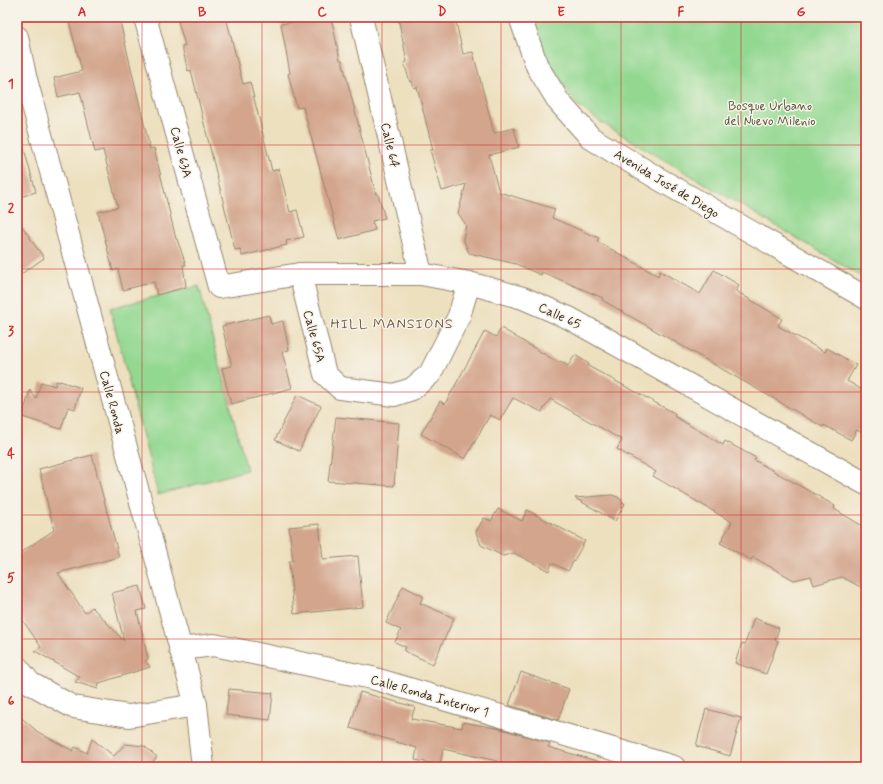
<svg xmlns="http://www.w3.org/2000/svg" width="883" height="784" font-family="Mynerve,sans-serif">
<rect width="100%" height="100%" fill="#f7f3e8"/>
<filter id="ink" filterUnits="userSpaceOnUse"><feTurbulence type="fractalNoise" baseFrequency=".025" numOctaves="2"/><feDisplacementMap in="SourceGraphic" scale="8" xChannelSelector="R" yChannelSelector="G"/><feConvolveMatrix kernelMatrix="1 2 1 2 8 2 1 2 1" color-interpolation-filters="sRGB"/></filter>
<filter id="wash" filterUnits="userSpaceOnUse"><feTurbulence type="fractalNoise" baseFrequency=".012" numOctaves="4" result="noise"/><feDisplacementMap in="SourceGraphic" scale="16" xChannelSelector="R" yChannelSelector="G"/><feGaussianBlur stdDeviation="0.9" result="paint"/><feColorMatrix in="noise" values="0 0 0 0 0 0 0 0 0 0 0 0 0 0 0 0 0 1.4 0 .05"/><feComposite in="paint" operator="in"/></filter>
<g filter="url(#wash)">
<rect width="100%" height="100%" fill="#ede0bf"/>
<!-- green -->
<g fill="#93d891" stroke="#678158">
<polygon points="531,17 866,17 866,279 602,123 576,104 543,54"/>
<polygon points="199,286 247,470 158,495 110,308"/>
</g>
<g id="blocks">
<!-- building -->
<g fill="#d3a58d">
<polygon points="68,17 119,17 150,149 154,148 176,239 177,239 186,265 183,265 186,287 157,295 154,282 123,290 118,269 113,271 98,212 118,207 103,150 95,152 80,92 58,97 54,78 82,71"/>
<polygon points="177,17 226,17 243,84 250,82 272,171 279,169 290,212 297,210 304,237 286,241 287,245 242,256 240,249 235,250 191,70 188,71 182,47 185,46"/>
<polygon points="320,17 330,17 333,26 340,60 342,60 376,194 378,194 385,218 372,221 375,230 339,240 303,107 297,108 288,74 290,73 281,24"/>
<polygon points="398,17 455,17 463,54 473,52 494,133 514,128 519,147 489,155 499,192 555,209 552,218 599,238 597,241 658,276 660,271 700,294 714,270 739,285 736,291 782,319 778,326 825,352 827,348 856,365 847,381 866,392 866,435 857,430 851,440 824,425 823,427 602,300 603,298 542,272 541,275 516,264 469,253 463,239 466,225 458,213 466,184 442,191 430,150 433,150 420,98 417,87 414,88 412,81 410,82 404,63 407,62"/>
<polygon points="17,142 22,142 36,192 17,198"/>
<polygon points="17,219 44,258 17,277"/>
<polygon points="269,315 271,324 283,321 289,350 282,352 292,388 231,404 222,368 232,366 222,326"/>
<polygon points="501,328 559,363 560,361 568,366 575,355 589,364 588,366 676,414 674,416 723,445 725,441 756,458 754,460 818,496 835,506 834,509 866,528 866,590 842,577 814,585 811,576 794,580 753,557 751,560 720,543 732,522 653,476 656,472 617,449 622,440 550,399 542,412 513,398 500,420 490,415 465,459 421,434 440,401 445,404 485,331 496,337"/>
<polygon points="56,381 60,382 60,381 81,388 75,409 68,407 61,429 22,417 30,390 36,399 41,382 55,386"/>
<polygon points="297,395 321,406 299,451 275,440"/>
<polygon points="336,417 399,423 394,486 328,481"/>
<polygon points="92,455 119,557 58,573 85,613 92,607 124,641 112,593 140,586 146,609 137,611 148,659 145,661 150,667 99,683 98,689 75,682 80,677 35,651 41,647 17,612 17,555 54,530 39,469"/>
<polygon points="612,495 618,497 625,504 615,521 575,498"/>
<polygon points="498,509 522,521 527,510 585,541 568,571 552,563 549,571 514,553 503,556 481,545 476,532 484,518 491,521"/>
<polygon points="319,524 323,559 358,556 363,607 294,614 289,561 293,561 289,527"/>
<polygon points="403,586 423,596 420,603 454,618 433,664 404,651 406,647 395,642 401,630 386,623"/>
<polygon points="754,618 779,628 775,640 778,641 766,674 735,663 742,643 745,644"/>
<polygon points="521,672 569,689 558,720 509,705"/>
<polygon points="229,689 273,693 270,720 226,715"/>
<polygon points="360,692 415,707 411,719 462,728 463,722 501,729 550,743 548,747 600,762 599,767 496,767 497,761 443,749 440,765 415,760 417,748 350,728"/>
<polygon points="706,709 741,718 730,756 696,746"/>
<polygon points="17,714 38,732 73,751 75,747 87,753 92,739 114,756 125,744 144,746 157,757 148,767 17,767"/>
</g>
</g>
</g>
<g filter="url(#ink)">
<use href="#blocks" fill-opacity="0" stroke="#94856e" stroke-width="1"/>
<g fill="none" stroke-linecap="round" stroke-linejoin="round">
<defs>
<g id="minor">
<polyline points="145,17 219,287 300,274 421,274 469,283 523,298 569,318 866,484"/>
<polyline points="361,17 421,274"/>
<polyline points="520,17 537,66 559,102 591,138 659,179 866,298"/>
<polyline points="17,37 25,76 196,705 203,767"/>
<polyline points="300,274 325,374 340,388 394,395 412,389 430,374 459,316 469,283"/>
<polyline points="180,649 214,645 372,678 674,767"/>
<polyline points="17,667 30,683 73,707 129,716 196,705"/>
</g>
</defs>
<!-- minor casing -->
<use href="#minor" stroke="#94856e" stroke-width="24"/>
<!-- minor -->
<use href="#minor" stroke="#fff" stroke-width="22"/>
</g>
</g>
<!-- grid -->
<path fill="none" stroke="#d62828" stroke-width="1" stroke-opacity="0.55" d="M142,17V767M262,17V767M382,17V767M501,17V767M621,17V767M741,17V767M17,145H866M17,269H866M17,392H866M17,515H866M17,639H866"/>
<g text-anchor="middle" stroke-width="3" stroke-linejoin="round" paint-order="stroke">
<!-- park labels -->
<g font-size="13" fill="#51563b" stroke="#f7f3e8">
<text x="770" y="110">Bosque Urbano<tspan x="770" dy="15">del Nuevo Milenio</tspan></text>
</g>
<!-- street labels -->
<g font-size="13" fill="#3b2a1e" stroke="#f7f3e8">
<text transform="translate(391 145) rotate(77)" y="5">Calle 64</text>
<text transform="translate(182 152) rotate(75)" y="5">Calle 63A</text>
<text transform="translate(667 183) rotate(31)" y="5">Avenida José de Diego</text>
<text transform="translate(560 315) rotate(25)" y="5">Calle 65</text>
<text transform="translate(315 336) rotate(75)" y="5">Calle 65A</text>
<text transform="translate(113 402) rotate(75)" y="5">Calle Ronda</text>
<text transform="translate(430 695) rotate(16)" y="5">Calle Ronda Interior 1</text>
</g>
<!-- neighbourhood labels -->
<g font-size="14" letter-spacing="1" fill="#705545" stroke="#f7f3e8">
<text x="392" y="328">HILL MANSIONS</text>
</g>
</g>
<!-- margin -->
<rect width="883" height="784" fill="none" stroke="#f7f3e8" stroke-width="44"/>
<rect x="22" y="22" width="839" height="740" fill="none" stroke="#d62828" stroke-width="1.5"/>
<g font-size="13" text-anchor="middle" font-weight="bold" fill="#d62828">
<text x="82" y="16">A</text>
<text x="202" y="16">B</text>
<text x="322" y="16">C</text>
<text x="442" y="16">D</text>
<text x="561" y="16">E</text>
<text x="681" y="16">F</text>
<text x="801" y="16">G</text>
<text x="11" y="88">1</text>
<text x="11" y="212">2</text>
<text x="11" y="335">3</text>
<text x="11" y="458">4</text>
<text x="11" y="582">5</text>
<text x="11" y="705">6</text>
</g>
</svg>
